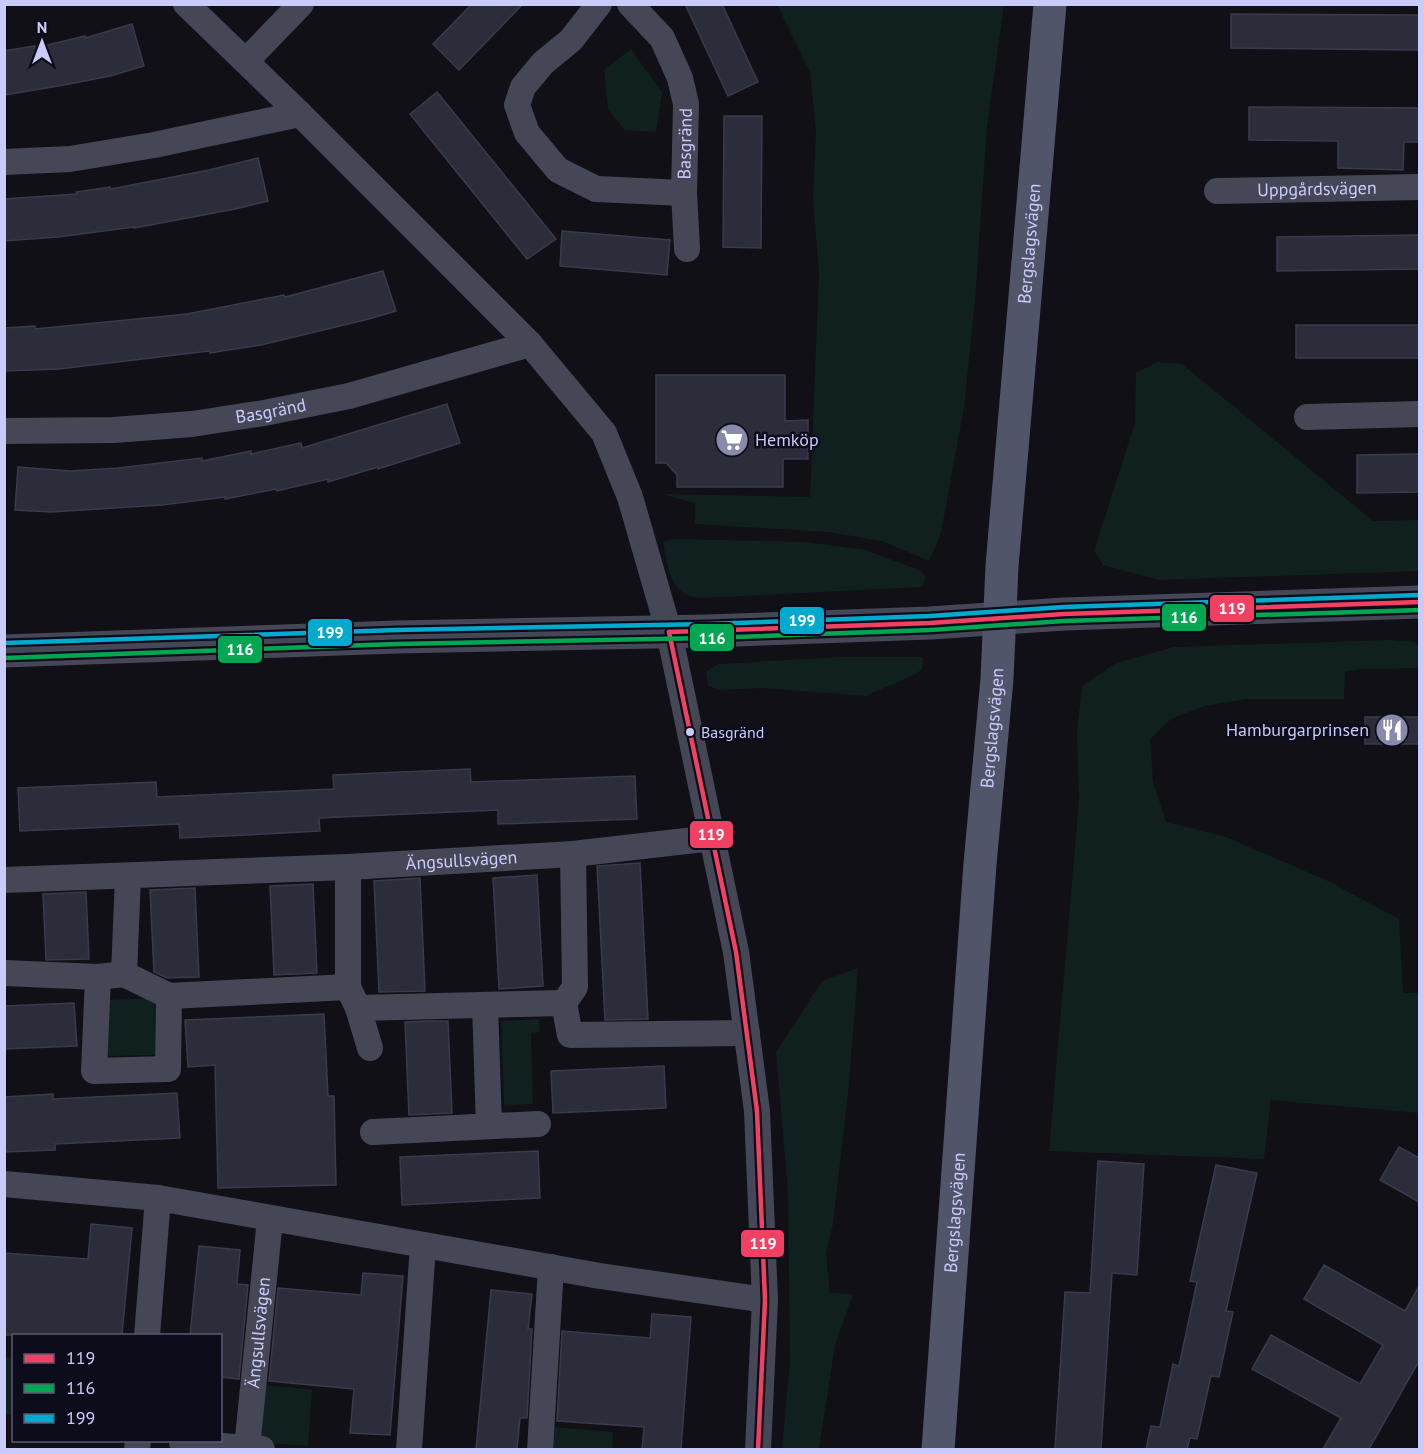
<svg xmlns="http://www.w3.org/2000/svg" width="1424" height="1454" font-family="'PT Sans',sans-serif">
<rect width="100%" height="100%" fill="#101016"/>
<!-- green -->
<g fill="#10201f">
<polygon points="777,5 1004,5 987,126 975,301 964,407 941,533 929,561 882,541 828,532 695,524 695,503 661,494 810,497 819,272 813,200 816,132 810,72"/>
<polygon points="631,49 662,93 656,132 625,130 608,109 604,70"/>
<polygon points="1158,362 1182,364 1373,521 1419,520 1419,571 1159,580 1103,565 1094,551 1135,423 1136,373"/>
<path d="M672,539L806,542L865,550L919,570L926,577L921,587L702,598C698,597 692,597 687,595C669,587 666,559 663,542Z"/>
<polygon points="1391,640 1415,642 1419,648 1419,668 1360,669 1345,672 1344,699 1247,699 1204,706 1171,719 1150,739 1153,781 1166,822 1226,837 1326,880 1399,919 1403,993 1419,993 1419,1113 1271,1100 1264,1159 1049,1151 1079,800 1077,732 1082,686 1116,663 1174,647"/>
<polygon points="844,657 923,657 922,669 916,674 866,696 764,688 721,690 708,686 706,671 719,664"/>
<polygon points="858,968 849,1084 833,1224 826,1253 830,1293 853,1294 835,1345 819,1449 782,1449 790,1361 788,1192 776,1052 822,981"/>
<polygon points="154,998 156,1055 108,1056 106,1000"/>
<polygon points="539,1019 540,1032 531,1033 533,1104 504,1106 501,1021"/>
<polygon points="5,1357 13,1358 13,1415 5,1414"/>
<polygon points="260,1385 312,1389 308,1446 255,1442"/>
<polygon points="551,1427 613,1432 612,1449 549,1450"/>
</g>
<!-- building -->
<g fill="#2c2d3a" stroke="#3a3a4b" stroke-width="1.5">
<polygon points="472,4 523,4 459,70 433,44"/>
<polygon points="685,4 722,4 758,82 728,96"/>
<polygon points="1231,14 1419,15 1419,50 1231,48"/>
<polygon points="132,24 144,66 110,76 64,85 4,95 4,51 35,46 35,48 85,36 85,38"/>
<polygon points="437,92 556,239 527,259 410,114"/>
<polygon points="1249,107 1419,108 1419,142 1404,142 1403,170 1338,168 1338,141 1249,140"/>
<polygon points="724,116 762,116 761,248 723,247"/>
<polygon points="258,158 268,201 235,209 134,228 134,227 58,237 4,241 4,199 77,194 76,192 110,187 111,189 209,170"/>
<polygon points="562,231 670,240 667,275 560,266"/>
<polygon points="1419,235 1419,269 1277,271 1277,237"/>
<polygon points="383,271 396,311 369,319 261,345 210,353 209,351 59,369 4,371 4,328 35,326 35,329 187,314 284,295 285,297"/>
<rect x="1296" y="325" width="123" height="33"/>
<polygon points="656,375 785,375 785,421 808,420 808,459 783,459 783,487 677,487 677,475 666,463 656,463"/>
<polygon points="447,404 460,443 378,469 378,467 328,482 328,479 277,491 276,489 225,499 225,497 162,505 51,512 15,510 18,467 70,471 118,468 202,458 202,461 251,451 251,454 301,443 302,448"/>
<polygon points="1419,454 1419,492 1357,493 1357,455"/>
<rect x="1365" y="717" width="54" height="27"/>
<polygon points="470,769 471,782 635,776 637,819 498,824 498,810 319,818 320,831 227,836 180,838 179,824 20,831 18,788 156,782 157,797 334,789 333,775"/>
<polygon points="640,863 648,1019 605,1020 597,866"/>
<polygon points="537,875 543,986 499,989 493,878"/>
<polygon points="420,878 425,991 379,992 374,881"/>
<polygon points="313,884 317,973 274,975 270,886"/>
<polygon points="195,888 199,977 167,978 154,972 150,890"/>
<polygon points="86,892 89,959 46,960 43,894"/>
<polygon points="74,1003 77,1046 4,1049 4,1006"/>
<polygon points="324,1014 328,1096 334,1096 336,1185 218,1188 215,1065 188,1067 185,1020"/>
<polygon points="427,1021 448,1021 452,1113 409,1115 405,1022"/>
<polygon points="664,1066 666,1108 553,1113 551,1071"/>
<polygon points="177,1093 180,1138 55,1144 55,1150 4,1152 4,1097 53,1094 53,1099"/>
<polygon points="1399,1147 1419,1158 1419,1202 1380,1180"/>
<polygon points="538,1151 540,1198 402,1205 400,1157"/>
<polygon points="1098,1161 1144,1164 1137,1275 1112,1273 1101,1449 1055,1449 1065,1292 1090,1293"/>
<polygon points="1216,1165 1257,1173 1226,1311 1233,1312 1219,1377 1211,1376 1197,1439 1190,1438 1187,1449 1146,1449 1151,1426 1160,1427 1173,1364 1179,1366 1197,1282 1190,1281"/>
<polygon points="91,1224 132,1228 122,1335 4,1335 4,1253 88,1259"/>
<polygon points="199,1246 240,1250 237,1284 248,1285 239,1379 220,1377 220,1335 190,1335"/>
<polygon points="1324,1265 1405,1311 1419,1286 1419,1361 1369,1449 1323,1449 1341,1418 1252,1369 1271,1335 1360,1384 1383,1345 1304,1299"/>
<polygon points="363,1273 403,1276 390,1435 350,1433 354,1389 269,1381 278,1288 361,1295"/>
<polygon points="491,1290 532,1294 528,1329 532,1329 527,1418 520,1418 517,1449 476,1449"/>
<polygon points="652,1314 691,1317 681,1449 642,1449 644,1427 557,1421 562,1331 650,1338"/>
</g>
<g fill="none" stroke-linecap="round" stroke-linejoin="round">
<!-- minor -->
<g stroke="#454757" stroke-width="26">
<polyline points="186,4 300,114 530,344 604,433 630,497 669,632 736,952 757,1111 765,1300 758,1450"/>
<path id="s1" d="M599,4L571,40L543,63L523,87L517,105L527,133L558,170L596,189L684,193L686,104L680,78L662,38L630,4"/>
<polyline points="246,61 301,4"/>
<polyline points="4,162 70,159 154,145 300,114"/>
<path id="s2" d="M1217,191L1420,187"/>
<polyline points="684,193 687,249"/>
<polyline points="1307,417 1420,414"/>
<path id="s3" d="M4,431L114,430L192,424L264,413L349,396L530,344"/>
<polyline points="348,867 348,987"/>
<path id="s4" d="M4,880L348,867L573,854L712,838"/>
<polyline points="4,973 98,977 124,974 169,996 348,987 358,1008 564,1003 570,1035 747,1033"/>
<polyline points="124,974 128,876"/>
<polyline points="98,977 94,1071 168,1069 169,996"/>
<polyline points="564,1003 575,987 573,854"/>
<polyline points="485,1005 489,1126"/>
<polyline points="358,1008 370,1048"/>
<polyline points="373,1132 538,1124"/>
<polyline points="4,1184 158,1198 600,1276 765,1300"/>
<polyline points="147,1336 158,1198"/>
<polyline points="182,1443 262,1449"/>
<path id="s5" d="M247,1448L270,1219"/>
<polyline points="137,1450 138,1440"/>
<polyline points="409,1450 423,1245"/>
<polyline points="540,1450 551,1267"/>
</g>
<!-- tertiary -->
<polyline stroke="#454757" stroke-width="33" points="4,651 397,637 707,631 930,623 1064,614 1420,602"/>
<!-- secondary -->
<path stroke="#51556a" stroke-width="33" id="s6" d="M938,1450L980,864L997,679L1002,566L1050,4"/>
<defs>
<g id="bus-1">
<polyline points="669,632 736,952 757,1111 765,1300 758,1450"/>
<polyline points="669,632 930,623 1064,614 1420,602"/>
</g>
<polyline id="bus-2" points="4,658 397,644 707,638 930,630 1064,621 1420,610"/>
<polyline id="bus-3" points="4,643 397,630 707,624 930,616 1064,607 1420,595"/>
</defs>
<!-- bus-1 casing -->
<use href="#bus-1" stroke="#0c0c1a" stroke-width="9"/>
<!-- bus-2 casing -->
<use href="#bus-2" stroke="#0c0c1a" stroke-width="9"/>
<!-- bus-3 casing -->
<use href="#bus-3" stroke="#0c0c1a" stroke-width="9"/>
<!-- bus-1 -->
<use href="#bus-1" stroke="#f24062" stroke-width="4.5"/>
<!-- bus-2 -->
<use href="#bus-2" stroke="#00a651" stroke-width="4.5"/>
<!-- bus-3 -->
<use href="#bus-3" stroke="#00a9ce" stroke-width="4.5"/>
</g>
<!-- icons -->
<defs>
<symbol id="supermarket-disc" viewBox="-11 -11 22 22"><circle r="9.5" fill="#888aab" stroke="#0c0c1a"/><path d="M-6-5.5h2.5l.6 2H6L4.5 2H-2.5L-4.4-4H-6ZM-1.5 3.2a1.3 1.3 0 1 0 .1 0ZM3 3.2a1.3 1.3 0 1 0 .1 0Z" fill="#fff"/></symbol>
<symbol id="restaurant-disc" viewBox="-11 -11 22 22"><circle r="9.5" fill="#888aab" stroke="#0c0c1a"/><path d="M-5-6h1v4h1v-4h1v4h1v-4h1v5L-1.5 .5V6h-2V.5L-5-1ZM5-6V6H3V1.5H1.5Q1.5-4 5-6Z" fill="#fff"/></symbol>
</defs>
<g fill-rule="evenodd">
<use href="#supermarket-disc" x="713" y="421" width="38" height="38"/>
<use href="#restaurant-disc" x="1373" y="711" width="38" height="38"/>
</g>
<!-- markers -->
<circle fill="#c9ccfb" stroke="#0c0c1a" stroke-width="2" cx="690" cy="732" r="5"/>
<g text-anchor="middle" stroke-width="5" stroke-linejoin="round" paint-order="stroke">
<!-- bus labels -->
<g font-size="16" fill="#c9ccfb" stroke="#0c0c1a" text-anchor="start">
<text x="701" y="738">Basgränd</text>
</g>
<!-- street labels -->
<g font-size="18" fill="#c9ccfb" stroke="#0c0c1a">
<text dy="6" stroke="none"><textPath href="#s1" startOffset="390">Basgränd</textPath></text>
<text dy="6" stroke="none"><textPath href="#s2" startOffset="100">Uppgårdsvägen</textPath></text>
<text dy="6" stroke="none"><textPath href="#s6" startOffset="1210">Bergslagsvägen</textPath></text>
<text dy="6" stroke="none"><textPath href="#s3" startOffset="268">Basgränd</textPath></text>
<text dy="6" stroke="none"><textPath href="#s6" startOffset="724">Bergslagsvägen</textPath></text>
<text dy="6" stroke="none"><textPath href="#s4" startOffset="458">Ängsullsvägen</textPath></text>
<text dy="6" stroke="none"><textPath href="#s6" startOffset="238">Bergslagsvägen</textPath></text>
<text dy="6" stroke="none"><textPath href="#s5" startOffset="116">Ängsullsvägen</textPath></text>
</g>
<!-- poi labels -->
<g font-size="18" fill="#c9ccfb" stroke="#0c0c1a" text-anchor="start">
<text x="755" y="446">Hemköp</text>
<text x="1369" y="736" text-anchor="end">Hamburgarprinsen</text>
</g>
</g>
<g stroke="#0c0c1a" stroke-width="2">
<rect x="1209" y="594" width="46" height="29" rx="6" fill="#f24062"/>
<rect x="1161" y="603" width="46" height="29" rx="6" fill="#00a651"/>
<rect x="779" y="606" width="46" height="29" rx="6" fill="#00a9ce"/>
<rect x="307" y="618" width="46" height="29" rx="6" fill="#00a9ce"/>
<rect x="689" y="623" width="46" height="29" rx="6" fill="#00a651"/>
<rect x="217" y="635" width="46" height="29" rx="6" fill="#00a651"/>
<rect x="689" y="820" width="45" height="29" rx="6" fill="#f24062"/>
<rect x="740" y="1229" width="45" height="29" rx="6" fill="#f24062"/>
</g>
<g font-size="16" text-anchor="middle" font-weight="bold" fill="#fff">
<text x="1232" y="614">119</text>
<text x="1184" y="623">116</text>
<text x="802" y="626">199</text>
<text x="330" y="638">199</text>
<text x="712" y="644">116</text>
<text x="240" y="655">116</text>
<text x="711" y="840">119</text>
<text x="763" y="1249">119</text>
</g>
<!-- border -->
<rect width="1424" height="1454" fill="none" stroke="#c9ccfb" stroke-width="12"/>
<!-- legend -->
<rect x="12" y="1334" width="210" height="108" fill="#0c0c1a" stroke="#585974" stroke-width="1.5"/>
<rect x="24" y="1354" width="30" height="9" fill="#f24062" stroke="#585974" stroke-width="1.5"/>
<text x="66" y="1364" font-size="18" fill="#c9ccfb">119</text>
<rect x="24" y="1384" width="30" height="9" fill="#00a651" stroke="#585974" stroke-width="1.5"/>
<text x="66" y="1394" font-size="18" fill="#c9ccfb">116</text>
<rect x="24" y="1414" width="30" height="9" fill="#00a9ce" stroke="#585974" stroke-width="1.5"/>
<text x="66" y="1424" font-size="18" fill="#c9ccfb">199</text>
<!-- north arrow -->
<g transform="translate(42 42)" stroke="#0c0c1a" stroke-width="4.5" paint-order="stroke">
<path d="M0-4.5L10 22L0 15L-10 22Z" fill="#c9ccfb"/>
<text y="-9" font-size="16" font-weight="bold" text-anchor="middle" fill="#c9ccfb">N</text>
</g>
</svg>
